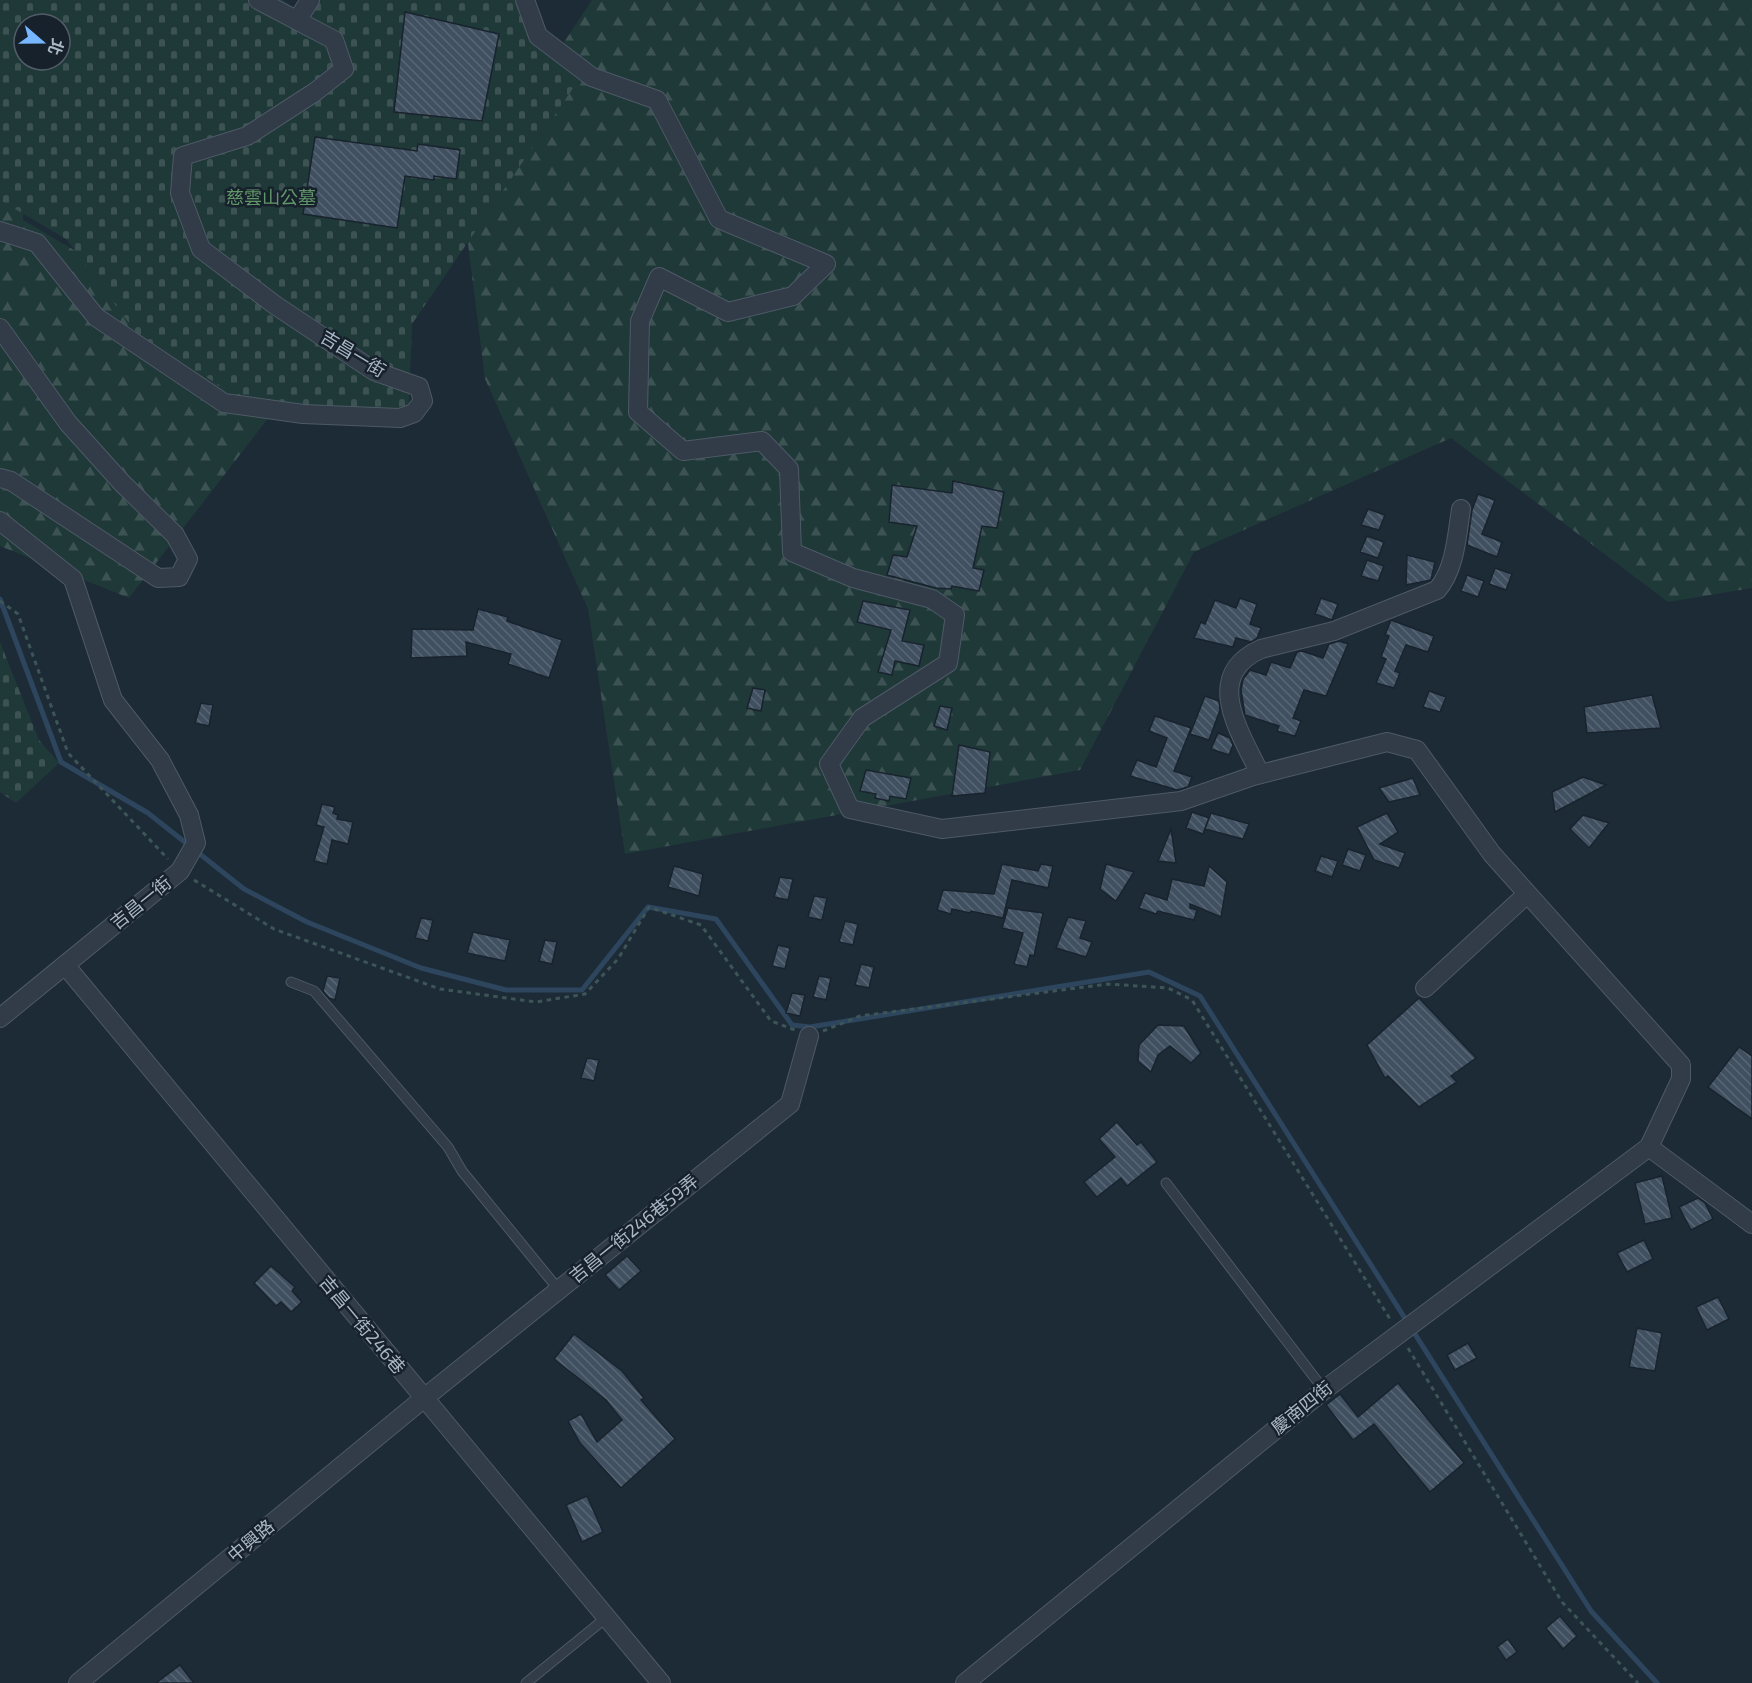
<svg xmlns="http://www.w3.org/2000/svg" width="1752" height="1683" font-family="'Exo 2','Noto Sans TC',sans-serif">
<defs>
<pattern id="forest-firs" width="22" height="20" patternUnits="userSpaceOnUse" patternTransform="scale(1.5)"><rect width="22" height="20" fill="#1f3838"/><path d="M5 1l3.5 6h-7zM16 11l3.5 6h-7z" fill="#3d5353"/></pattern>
<pattern id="cemetery-stones" width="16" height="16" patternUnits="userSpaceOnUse" patternTransform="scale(1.5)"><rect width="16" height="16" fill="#1f3838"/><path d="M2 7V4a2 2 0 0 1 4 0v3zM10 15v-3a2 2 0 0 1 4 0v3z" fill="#3d5353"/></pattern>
<pattern id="building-back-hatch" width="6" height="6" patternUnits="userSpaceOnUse" patternTransform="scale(1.5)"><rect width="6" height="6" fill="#405060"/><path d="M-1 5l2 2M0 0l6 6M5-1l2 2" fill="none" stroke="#596775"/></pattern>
</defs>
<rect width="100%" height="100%" fill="#1d2b37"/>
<!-- forest -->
<g fill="url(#forest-firs)">
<polygon points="0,0 24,24 24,60 33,60 23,220 297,381 129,598 0,546"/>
<polygon points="592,0 1752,0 1752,588 1668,602 1451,438 1194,552 1080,770 625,854 588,609 485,379 462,196"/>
</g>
<!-- cemetery -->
<g fill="url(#cemetery-stones)" fill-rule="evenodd">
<path d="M0,0H283L299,12L309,0H524L582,75L412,324L408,425L233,393L141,339L66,239L0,200ZM24,24H60V60H24Z"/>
<polygon points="0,642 39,740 59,763 16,803 0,792"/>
</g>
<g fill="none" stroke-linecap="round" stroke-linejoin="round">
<!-- stream -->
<polyline stroke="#2d465e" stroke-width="5" points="0,599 61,762 148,813 244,889 307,922 421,968 506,990 582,990 648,907 716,919 792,1025 810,1027 1149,972 1200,996 1591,1611 1657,1683"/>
</g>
<!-- building -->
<g fill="url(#building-back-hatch)" stroke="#19232e" stroke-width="1.5">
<polygon points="405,12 499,34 482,121 394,112"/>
<polygon points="315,137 417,151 418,144 460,150 456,179 434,176 434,180 405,176 397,228 303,214"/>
<polygon points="953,481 1004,492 997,528 982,526 973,568 984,570 979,591 952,586 951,589 936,588 887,575 893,555 907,557 917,526 889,522 892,485 952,493"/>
<polygon points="1478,494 1495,500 1482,534 1502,542 1497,557 1467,545 1472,510"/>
<polygon points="1368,509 1385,515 1379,530 1361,525"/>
<polygon points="1367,536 1384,542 1378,558 1360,552"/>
<polygon points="1407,555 1435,562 1431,580 1406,585"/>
<polygon points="1367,560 1384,566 1378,581 1361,576"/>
<polygon points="1495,568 1512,574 1506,590 1489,584"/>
<polygon points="1467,575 1484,581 1478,597 1461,591"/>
<polygon points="1240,598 1257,604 1250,624 1261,628 1257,638 1251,642 1236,638 1233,647 1194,638 1201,622 1205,624 1215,600 1236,608"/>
<polygon points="1321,598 1338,604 1332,620 1315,614"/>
<polygon points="863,601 910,610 902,641 924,645 919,666 895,661 892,675 878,672 891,630 857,622"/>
<polygon points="478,609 508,617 507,621 562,640 549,678 508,664 511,654 466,642 467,656 411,658 412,629 473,630"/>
<polygon points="1391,620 1434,636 1428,652 1406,645 1395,671 1400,673 1394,688 1376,683 1386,659 1381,657 1389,636 1385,635"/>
<polygon points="1339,641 1348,644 1326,696 1304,690 1293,718 1301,721 1295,736 1277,731 1279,726 1245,715 1241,690 1243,679 1250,670 1266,675 1271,662 1290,668 1297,652 1302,651 1323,658 1329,644"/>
<polygon points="753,688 765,690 761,711 747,708"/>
<polygon points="1429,691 1446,697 1440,712 1423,707"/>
<polygon points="1652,695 1661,728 1587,733 1584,707"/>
<polygon points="1205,696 1219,701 1220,710 1209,740 1190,734"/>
<polygon points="201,703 213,705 209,726 195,723"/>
<polygon points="940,706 952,708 947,730 934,726"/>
<polygon points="1155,716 1191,728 1174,771 1192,777 1188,787 1177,790 1130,776 1137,760 1156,767 1167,738 1149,731"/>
<polygon points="1218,733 1230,738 1233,745 1229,755 1211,749"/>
<polygon points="959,745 990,752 985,793 952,796"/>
<polygon points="866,770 911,778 906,799 890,796 889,801 875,798 876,794 860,791"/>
<polygon points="1583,777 1606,785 1555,812 1552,792"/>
<polygon points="1413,778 1420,795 1389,802 1379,788"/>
<polygon points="322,804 335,807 333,813 338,815 337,819 353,822 348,844 332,840 327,864 314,861 324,827 316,825"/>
<polygon points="1192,812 1209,818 1203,834 1186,828"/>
<polygon points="1211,813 1249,824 1243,839 1205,829"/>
<polygon points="1387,813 1398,832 1380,844 1405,853 1399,868 1374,860 1357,827"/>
<polygon points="1583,815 1609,823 1589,848 1570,829"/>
<polygon points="1171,829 1176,863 1158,861"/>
<polygon points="1348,849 1366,855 1360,871 1342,865"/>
<polygon points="1321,856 1338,861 1332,877 1315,871"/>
<polygon points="1002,864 1038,871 1041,864 1053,866 1048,888 1012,880 1003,918 971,911 970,913 952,909 951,914 937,910 943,890 994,894"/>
<polygon points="1106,864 1134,872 1116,901 1100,889"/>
<polygon points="674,866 703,874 699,896 668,887"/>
<polygon points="1209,866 1227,882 1221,917 1190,904 1190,908 1197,910 1194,920 1158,911 1156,914 1139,908 1145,893 1167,900 1172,879 1204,886"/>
<polygon points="780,877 793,879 788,900 774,897"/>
<polygon points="814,896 827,898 822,920 808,917"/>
<polygon points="1008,908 1043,913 1034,956 1030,955 1027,967 1014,964 1023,933 1002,928"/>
<polygon points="1068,917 1086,921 1080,938 1092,942 1086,957 1056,948"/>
<polygon points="421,918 433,920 428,941 415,938"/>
<polygon points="845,921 858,924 853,945 839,942"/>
<polygon points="473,932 510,940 505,961 467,953"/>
<polygon points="545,940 557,942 552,964 539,961"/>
<polygon points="778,945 790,948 785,969 772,966"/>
<polygon points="861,964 874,967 869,988 855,985"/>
<polygon points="327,976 340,978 335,1000 329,998 323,991"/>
<polygon points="819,976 831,978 826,1000 813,997"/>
<polygon points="792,993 805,995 800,1016 786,1013"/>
<polygon points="1419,998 1476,1058 1451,1076 1457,1082 1419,1107 1388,1076 1385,1078 1367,1045"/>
<polygon points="1158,1025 1184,1026 1201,1053 1191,1063 1170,1046 1158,1055 1151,1072 1138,1061 1139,1045"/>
<polygon points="1739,1047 1752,1056 1752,1119 1708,1087"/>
<polygon points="587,1058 599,1060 594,1081 581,1078"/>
<polygon points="1117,1122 1137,1145 1141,1142 1157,1162 1127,1186 1121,1178 1097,1197 1084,1182 1115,1157 1099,1139"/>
<polygon points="1662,1176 1672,1218 1645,1224 1635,1183"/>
<polygon points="1698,1198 1705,1203 1713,1219 1691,1230 1679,1207"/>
<polygon points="1644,1240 1653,1259 1627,1272 1617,1253"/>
<polygon points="627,1256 641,1271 619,1290 605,1275"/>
<polygon points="271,1266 295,1287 292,1291 302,1302 291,1312 281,1302 276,1306 254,1283"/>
<polygon points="1718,1297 1729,1319 1707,1330 1696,1307"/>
<polygon points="1637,1328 1662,1333 1655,1371 1629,1367"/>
<polygon points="574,1334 622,1371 644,1398 641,1400 675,1439 621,1488 580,1443 568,1421 581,1414 597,1442 622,1420 606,1400 554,1359"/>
<polygon points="1468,1343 1477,1358 1455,1370 1447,1355"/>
<polygon points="1398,1383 1464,1463 1430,1492 1374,1424 1353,1440 1326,1405 1340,1394 1358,1417"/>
<polygon points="587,1496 603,1532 582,1542 566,1505"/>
<polygon points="1560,1616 1577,1636 1563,1649 1546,1628"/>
<polygon points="1508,1639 1517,1652 1506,1660 1497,1647"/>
<polygon points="180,1665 194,1683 156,1683"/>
</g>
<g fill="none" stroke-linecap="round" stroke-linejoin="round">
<defs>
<g id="lane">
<polyline points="291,982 314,991 448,1147 462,1171 559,1290"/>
<polyline points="1166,1183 1324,1390"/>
<polyline points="526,1683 607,1617"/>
</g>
<g id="street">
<polyline points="525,0 538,36 592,77 657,100 719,219 826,264 793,296 728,312 659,277 640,321 638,412 683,451 762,441 789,469 792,552 853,578 932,599 955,615 948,663 862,718 829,764 850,809 942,829 1181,801 1253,776 1387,742 1417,750 1492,854 1681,1065 1681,1079 1649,1147 1752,1224"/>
<polyline points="298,19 310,0"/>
<polyline points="0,231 37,243 96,317 224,403 303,414 400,418 414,413 423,401 419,387 374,371 275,305 201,249 180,193 183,156 247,136 315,92 344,69 334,40 258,0"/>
<polyline points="0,328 68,423 122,483 175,535 188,559 179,577 158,578 11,481 0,478"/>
<polyline points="0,521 73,579 113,700 160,760 189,815 196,843 180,871 0,1018"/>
<path d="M1260,774C1241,733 1201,676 1261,649L1334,631L1437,590C1455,570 1457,535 1461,509"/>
<polyline points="65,965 661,1683"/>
<polyline points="1425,988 1527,894"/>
<polyline points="78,1683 423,1399 790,1104 809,1036"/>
<polyline points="965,1683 1324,1390 1649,1147"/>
</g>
</defs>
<!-- lane casing -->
<use href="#lane" stroke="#4e5a66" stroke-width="11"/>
<!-- street casing -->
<use href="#street" stroke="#4e5a66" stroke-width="20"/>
<!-- path -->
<g stroke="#3d5556" stroke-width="3" stroke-dasharray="4.5 4.5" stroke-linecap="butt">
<polyline points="0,601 18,614 68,753 168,859"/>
<polyline points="194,880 274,929 440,989 536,1002 585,994 618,959 649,907 701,925 771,1021 795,1030"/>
<polyline points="823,1031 860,1016 1108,984 1168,988 1192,1000 1390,1319"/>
<polyline points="1408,1348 1562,1602 1638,1683"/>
</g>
<!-- lane -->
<use href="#lane" stroke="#313c48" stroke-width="9"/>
<!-- street -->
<use href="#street" stroke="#313c48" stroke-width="18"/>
</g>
<g text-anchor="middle" stroke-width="5" stroke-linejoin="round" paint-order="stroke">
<!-- park labels -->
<g font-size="18" fill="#619768" stroke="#17212c">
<text x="271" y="204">慈雲山公墓</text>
</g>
<!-- street labels -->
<g font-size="18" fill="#aab7c5" stroke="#17212c">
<text transform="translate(353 354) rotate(31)" y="6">吉昌一街</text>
<text transform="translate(141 903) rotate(-39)" y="6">吉昌一街</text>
<text transform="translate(634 1229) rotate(-39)" y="6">吉昌一街246巷59弄</text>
<text transform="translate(362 1325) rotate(50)" y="6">吉昌一街246巷</text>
<text transform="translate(1302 1408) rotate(-39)" y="6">慶南四街</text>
<text transform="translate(251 1541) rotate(-40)" y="6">中興路</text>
</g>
</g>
<!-- north arrow -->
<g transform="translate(42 42) rotate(110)"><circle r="28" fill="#17212c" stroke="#525d69" stroke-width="1.5"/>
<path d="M0-4.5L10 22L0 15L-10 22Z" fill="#76b7ff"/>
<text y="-9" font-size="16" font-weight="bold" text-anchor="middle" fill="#aab7c5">北</text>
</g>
</svg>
